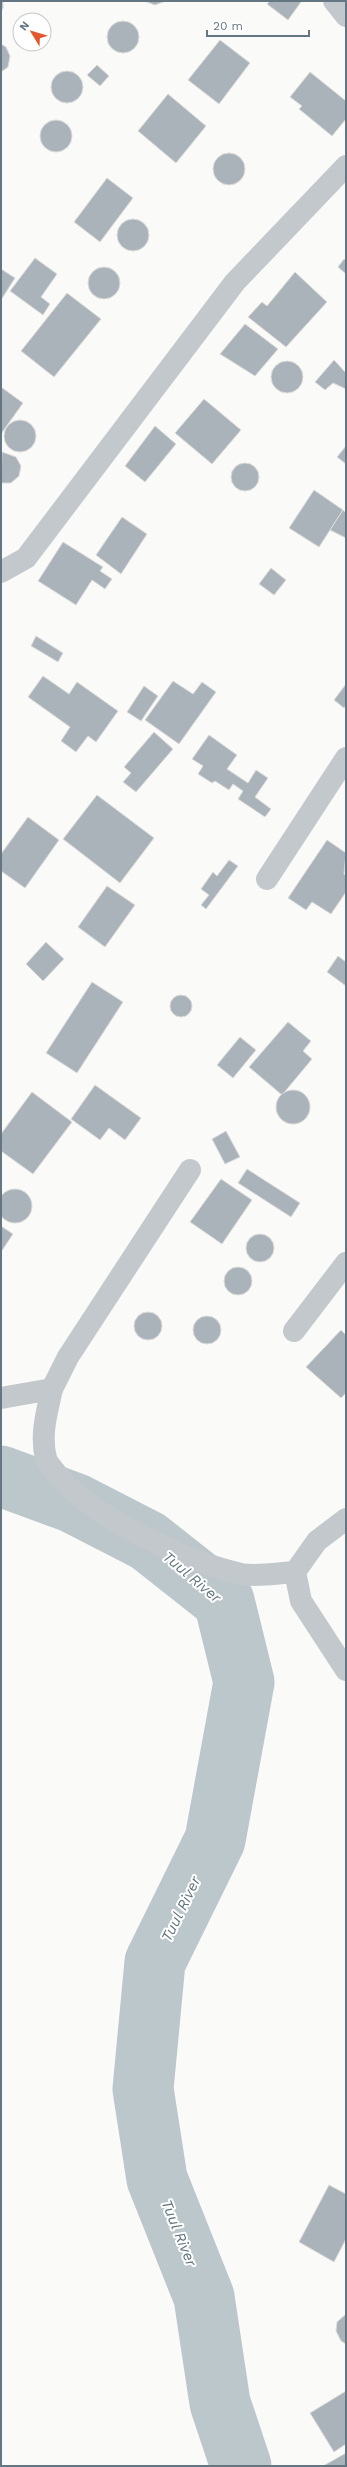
<svg xmlns="http://www.w3.org/2000/svg" width="347" height="2467" font-family="'Work Sans',sans-serif">
<rect width="100%" height="100%" fill="#fafaf8"/>
<g fill="none" stroke-linecap="round" stroke-linejoin="round">
<!-- river -->
<polyline stroke="#bbc7cb" stroke-width="61" points="1,1476 74,1503 148,1541 224,1601 244,1682 215,1840 155,1962 143,2089 157,2179 204,2297 220,2403 241,2466"/>
</g>
<!-- building -->
<g fill="#aab3b9" stroke="#dcdcda">
<polygon points="1,1 3,1 3,8 1,12"/>
<polygon points="144,1 166,1 155,5"/>
<polygon points="270,1 300,1 301,2 288,20 267,4"/>
<circle cx="123" cy="37" r="16"/>
<polygon points="220,40 250,63 219,104 188,80"/>
<polygon points="1,44 6,47 10,56 8,67 1,72"/>
<polygon points="26,44 38,44 34,50"/>
<polygon points="97,65 109,76 100,86 87,75"/>
<circle cx="67" cy="87" r="16"/>
<polygon points="310,72 346,101 346,119 332,136 299,109 302,106 290,97"/>
<polygon points="168,94 206,126 176,163 138,131"/>
<circle cx="56" cy="136" r="16"/>
<circle cx="229" cy="169" r="16"/>
<polygon points="107,178 133,198 100,242 74,222"/>
<circle cx="133" cy="235" r="16"/>
<polygon points="35,258 57,274 41,297 50,304 43,315 10,291"/>
<polygon points="344,259 346,260 346,274 338,267"/>
<circle cx="104" cy="283" r="16"/>
<polygon points="1,269 15,278 1,300"/>
<polygon points="295,272 327,302 286,347 248,317 262,302 267,306"/>
<polygon points="67,293 101,319 54,377 21,351"/>
<polygon points="245,324 278,349 255,376 220,354"/>
<polygon points="334,360 346,373 346,389 333,383 325,390 315,382"/>
<circle cx="287" cy="377" r="16"/>
<polygon points="1,387 23,403 1,434"/>
<polygon points="204,399 241,430 212,464 175,433"/>
<circle cx="20" cy="436" r="16"/>
<polygon points="155,426 176,444 145,482 125,466"/>
<polygon points="346,446 346,464 337,457"/>
<polygon points="2,452 16,457 21,466 19,476 11,483 1,483"/>
<circle cx="245" cy="477" r="14"/>
<polygon points="314,490 343,510 319,547 289,528"/>
<polygon points="343,510 346,513 346,538 330,530"/>
<polygon points="122,517 147,534 121,574 96,555"/>
<polygon points="63,542 103,567 100,571 112,579 105,589 92,580 76,605 38,581"/>
<polygon points="271,568 286,580 274,595 259,584"/>
<polygon points="36,636 63,653 58,662 31,646"/>
<polygon points="43,676 69,694 77,682 118,711 96,742 88,736 76,752 61,741 70,727 28,697"/>
<polygon points="173,681 193,694 202,682 216,692 179,744 145,720"/>
<polygon points="346,684 346,705 344,708 334,700"/>
<polygon points="144,686 158,696 141,721 127,712"/>
<polygon points="154,732 173,749 136,792 123,782 131,773 124,767"/>
<polygon points="209,735 237,755 227,769 248,783 256,770 268,778 255,797 271,809 265,817 238,799 243,791 233,784 229,790 215,781 212,783 198,774 203,766 192,759"/>
<polygon points="97,795 154,838 120,883 63,839"/>
<polygon points="28,817 59,840 25,888 1,871 1,854"/>
<polygon points="327,840 346,853 344,874 346,876 346,892 331,914 312,902 306,910 288,898"/>
<polygon points="229,860 238,866 206,909 201,905 209,895 201,889 213,872 217,876"/>
<polygon points="107,886 135,905 105,947 78,927"/>
<polygon points="46,942 64,959 43,981 26,964"/>
<polygon points="338,956 346,962 346,986 327,972"/>
<polygon points="92,982 123,1002 77,1073 46,1053"/>
<circle cx="181" cy="1006" r="11"/>
<polygon points="288,1022 311,1041 303,1051 312,1059 282,1095 249,1067"/>
<polygon points="240,1037 256,1050 233,1078 217,1065"/>
<polygon points="95,1085 141,1118 125,1140 109,1128 100,1140 71,1119"/>
<circle cx="293" cy="1107" r="17"/>
<polygon points="32,1092 72,1122 33,1174 1,1151 1,1134"/>
<polygon points="226,1131 240,1157 225,1164 212,1139"/>
<polygon points="247,1169 300,1203 291,1217 238,1183"/>
<polygon points="221,1179 252,1200 222,1244 190,1222"/>
<circle cx="15" cy="1206" r="17"/>
<polygon points="1,1226 13,1234 1,1252"/>
<circle cx="260" cy="1248" r="14"/>
<circle cx="238" cy="1281" r="14"/>
<circle cx="148" cy="1326" r="14"/>
<circle cx="207" cy="1330" r="14"/>
<polygon points="341,1330 346,1335 346,1393 341,1398 306,1367"/>
<polygon points="329,2185 346,2194 346,2239 334,2262 299,2242"/>
<polygon points="346,2314 346,2344 341,2341 336,2331 337,2322"/>
<polygon points="346,2391 346,2444 334,2452 310,2413"/>
<polygon points="346,2453 346,2466 323,2466"/>
</g>
<g fill="none" stroke-linecap="round" stroke-linejoin="round">
<!-- street -->
<g stroke="#c3c8cc" stroke-width="22">
<polyline points="334,1 346,16"/>
<polyline points="1,572 26,558 235,282 346,166"/>
<polyline points="267,879 346,758"/>
<polyline points="294,1331 346,1263"/>
<path d="M52,1389C47,1411 40,1436 46,1458C47,1463 53,1469 56,1473C92,1518 185,1561 241,1574C257,1577 279,1573 295,1572"/>
<polyline points="1,1398 52,1389 68,1357 190,1170"/>
<polyline points="346,1519 317,1541 295,1572 301,1601 346,1670"/>
</g>
</g>
<g text-anchor="middle" stroke-width="4" stroke-linejoin="round" paint-order="stroke">
<!-- water labels -->
<g font-size="15" font-style="italic" fill="#60757c" stroke="#fff">
<text transform="translate(192 1577) rotate(40)" y="5">Tuul River</text>
<text transform="translate(181 1909) rotate(-64)" y="5">Tuul River</text>
<text transform="translate(179 2233) rotate(68)" y="5">Tuul River</text>
</g>
</g>
<!-- border -->
<rect width="347" height="2467" fill="none" stroke="#657683" stroke-width="4"/>
<!-- north arrow -->
<g transform="translate(32 32) rotate(308)"><circle r="19" fill="#ffffff" stroke="#c1c8cd"/>
<path d="M0-3L7 15L0 10L-7 15Z" fill="#e4572e"/>
<text y="-6" font-size="11" font-weight="bold" text-anchor="middle" fill="#657683">N</text>
</g>
<!-- scale -->
<path d="M207 30v6h102v-6" fill="none" stroke="#657683" stroke-width="2"/>
<text x="213" y="30" font-size="12" fill="#657683" stroke="#ffffff" stroke-width="3" paint-order="stroke">20 m</text>
</svg>
